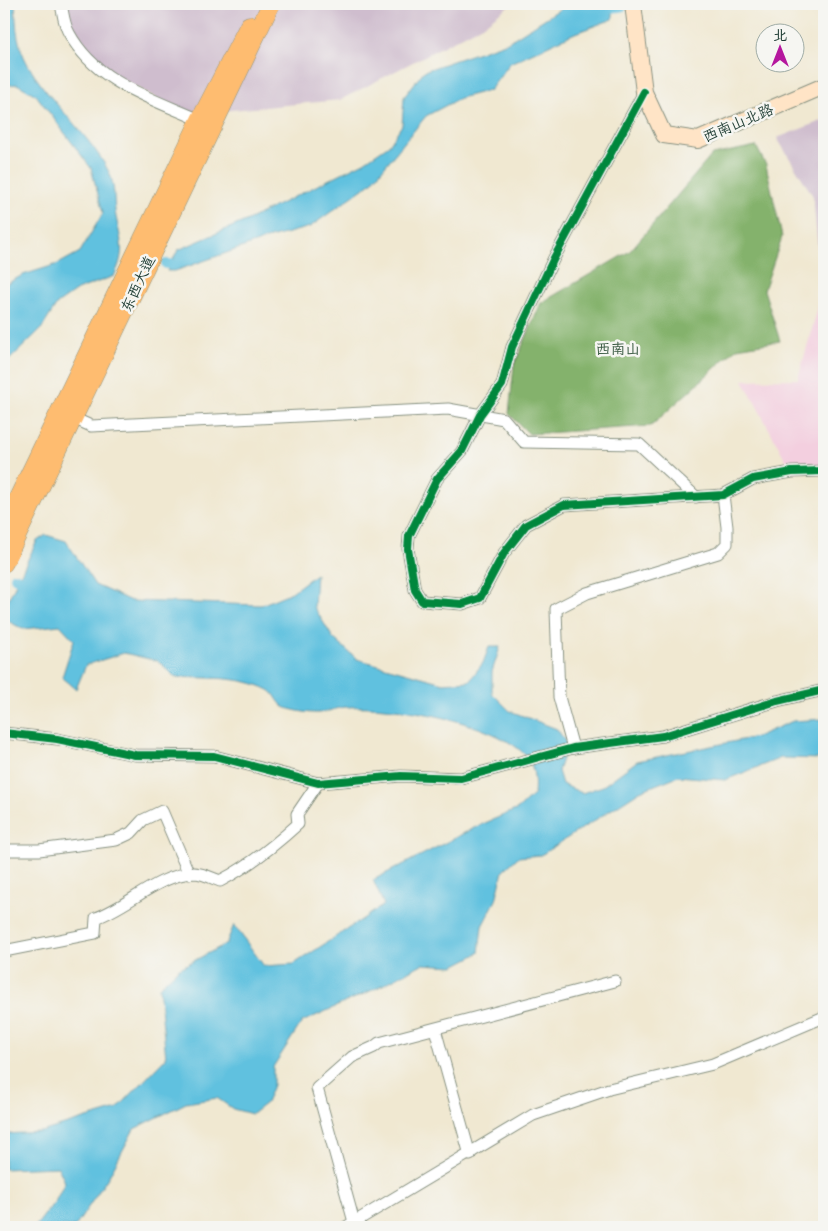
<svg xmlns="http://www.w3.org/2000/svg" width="828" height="1231" font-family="'Gochi Hand','LXGW WenKai TC',sans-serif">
<rect width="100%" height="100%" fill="#f6f6f2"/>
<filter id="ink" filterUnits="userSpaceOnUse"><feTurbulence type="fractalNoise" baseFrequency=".02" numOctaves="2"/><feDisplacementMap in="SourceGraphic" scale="10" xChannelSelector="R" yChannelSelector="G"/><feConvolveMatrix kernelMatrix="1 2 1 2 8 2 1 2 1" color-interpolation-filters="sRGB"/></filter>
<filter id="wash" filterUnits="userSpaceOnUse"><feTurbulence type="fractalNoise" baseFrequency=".0096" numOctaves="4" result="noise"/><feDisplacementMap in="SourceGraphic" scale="20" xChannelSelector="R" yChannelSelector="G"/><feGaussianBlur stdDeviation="1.12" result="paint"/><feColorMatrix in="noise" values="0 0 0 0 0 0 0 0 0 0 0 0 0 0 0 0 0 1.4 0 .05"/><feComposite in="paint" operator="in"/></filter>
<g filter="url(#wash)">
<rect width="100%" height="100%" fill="#f0e8d1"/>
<!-- built -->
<polygon fill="#f3cfdf" points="822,293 824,294 824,470 792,472 743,380 798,379"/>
<!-- industrial -->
<g fill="#cfbdce">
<polygon points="61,4 511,4 482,26 340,100 187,114 90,63"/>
<polygon points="824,120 824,293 822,293 813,196 777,138"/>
</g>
<!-- forest -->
<polygon fill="#84b26c" stroke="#527850" points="756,146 766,165 782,237 764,290 780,341 737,348 651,426 529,434 509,414 514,365 541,303 630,251 712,155"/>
<!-- water -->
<g fill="#61c1df" stroke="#407f8a">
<path d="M4,4H15C16,19 16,34 21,49C35,91 88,130 109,172C116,187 113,203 116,217C121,242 126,252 114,276L77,290L57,304L42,328L4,365V285L23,275L58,264L80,252L103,213L91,168L36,95L17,84L4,86Z"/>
<polygon points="568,4 613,4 613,19 575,33 510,63 490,90 460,98 426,116 371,183 310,227 266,239 175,271 167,271 178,250 248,220 364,162 389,145 402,125 404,97 424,71 508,42"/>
<path d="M46,535L66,541L95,585L131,601L261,605L292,592L316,574L314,607L333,638L357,659L443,683L469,681L483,663L489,647H500L492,672V693L510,711L557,729L567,744L558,771L562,784L582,793L603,786L637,761L756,737L793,721L824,719V759L781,758L725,780L678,776L640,791L541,855L518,857L503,871L496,900L482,926L479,953L454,966L422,964L377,988L302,1022L273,1067V1085L266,1103L252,1114L233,1109L217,1098L186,1103L134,1129L109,1176L75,1227H35L56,1200L65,1182L58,1167L4,1169V1134L41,1132L117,1109L166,1058L159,987L178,969L226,944L234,925L264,966L294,964L384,905L373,880L478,826L518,809L534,794C535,781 535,768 527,757C497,721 392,704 347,707C336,707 325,714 314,713C307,713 290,710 284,707C278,703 275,693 269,690C240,675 205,679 175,677L158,661L124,653L86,665L76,689L62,677L74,640L60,625L23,629L4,619V608L37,541Z"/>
</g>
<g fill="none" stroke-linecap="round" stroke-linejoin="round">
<!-- canal -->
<g stroke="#61c1df" stroke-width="10">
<polyline points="614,8 623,6"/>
<polyline points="166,264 170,264"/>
<polyline points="15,577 18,579"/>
</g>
</g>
</g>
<g filter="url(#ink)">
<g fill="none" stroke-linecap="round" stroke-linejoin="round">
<defs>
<g id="street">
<path d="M61,4C63,13 64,25 69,33C96,83 151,98 200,120"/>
<polyline points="644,92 554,258 512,347 502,385 480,415 462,451 437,479 409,536 408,549 415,590 422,601 462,604 480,598 504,553 526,525 564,505 723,495 753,479 792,472 824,471"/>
<polyline points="73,418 91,426 448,409 504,419 524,442 639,444 696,497"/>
<polyline points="4,733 57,739 135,755 214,756 318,783 401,776 461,778 573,748 663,736 777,701 824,690"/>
<polyline points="573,748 559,697 556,609 587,593 718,553 727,544 727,527 723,495"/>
<polyline points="4,850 39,850 116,840 131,833 143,820 162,811 189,874"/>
<path d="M4,951L95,933L96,918C129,906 159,874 194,873C202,873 212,878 220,881C249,866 274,846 298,824L297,814L318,783"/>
<polyline points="435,1029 470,1155"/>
<polyline points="354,1222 317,1088 352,1057 374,1047 379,1043 615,981"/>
<polyline points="346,1227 533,1115 609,1089 713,1064 824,1017"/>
</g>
<polyline id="secondary" points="633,4 644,92 664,135 698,140 824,86"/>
<g id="primary">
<polyline points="4,527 200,120 249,25"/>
<polyline points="4,563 271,4"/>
</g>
</defs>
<!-- street casing -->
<use href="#street" stroke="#889282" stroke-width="13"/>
<!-- secondary casing -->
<use href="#secondary" stroke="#889282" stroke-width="18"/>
<!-- primary casing -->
<use href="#primary" stroke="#889282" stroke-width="19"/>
<!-- street -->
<use href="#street" stroke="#fff" stroke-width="11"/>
<!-- secondary -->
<use href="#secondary" stroke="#ffe4c6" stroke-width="16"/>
<!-- primary -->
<use href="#primary" stroke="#febc70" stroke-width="18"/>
<defs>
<g id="cycleway">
<polyline points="644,92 554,258 512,347 502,385 480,415 462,451 437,479 409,536 408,549 415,590 422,601 462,604 480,598 504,553 526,525 564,505 723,495 753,479 792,472 824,471"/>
<polyline points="4,733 57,739 135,755 214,756 318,783 401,776 461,778 573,748 663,736 777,701 824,690"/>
</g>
</defs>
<!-- cycleway casing -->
<use href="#cycleway" stroke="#f6f6f2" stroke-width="11"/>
<!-- cycleway -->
<use href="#cycleway" stroke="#00873e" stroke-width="8"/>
</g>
</g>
<g text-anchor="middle" stroke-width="5" stroke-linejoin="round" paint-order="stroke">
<!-- street labels -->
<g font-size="15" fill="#1f3d34" stroke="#f6f6f2">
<text transform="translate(738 123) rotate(-23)" y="5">西南山北路</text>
<text transform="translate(138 284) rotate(-65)" y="5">东西大道</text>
</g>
<!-- park labels -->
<g font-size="15" fill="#3a5a42" stroke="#f6f6f2">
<text x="618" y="354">西南山</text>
</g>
</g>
<!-- margin -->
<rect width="828" height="1231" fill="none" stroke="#f6f6f2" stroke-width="20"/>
<!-- north arrow -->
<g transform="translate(780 48)"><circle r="24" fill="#f6f6f2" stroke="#a0aca6"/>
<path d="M0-4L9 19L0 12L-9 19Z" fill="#b5179e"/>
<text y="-8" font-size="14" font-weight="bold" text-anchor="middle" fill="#1f3d34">北</text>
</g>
</svg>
